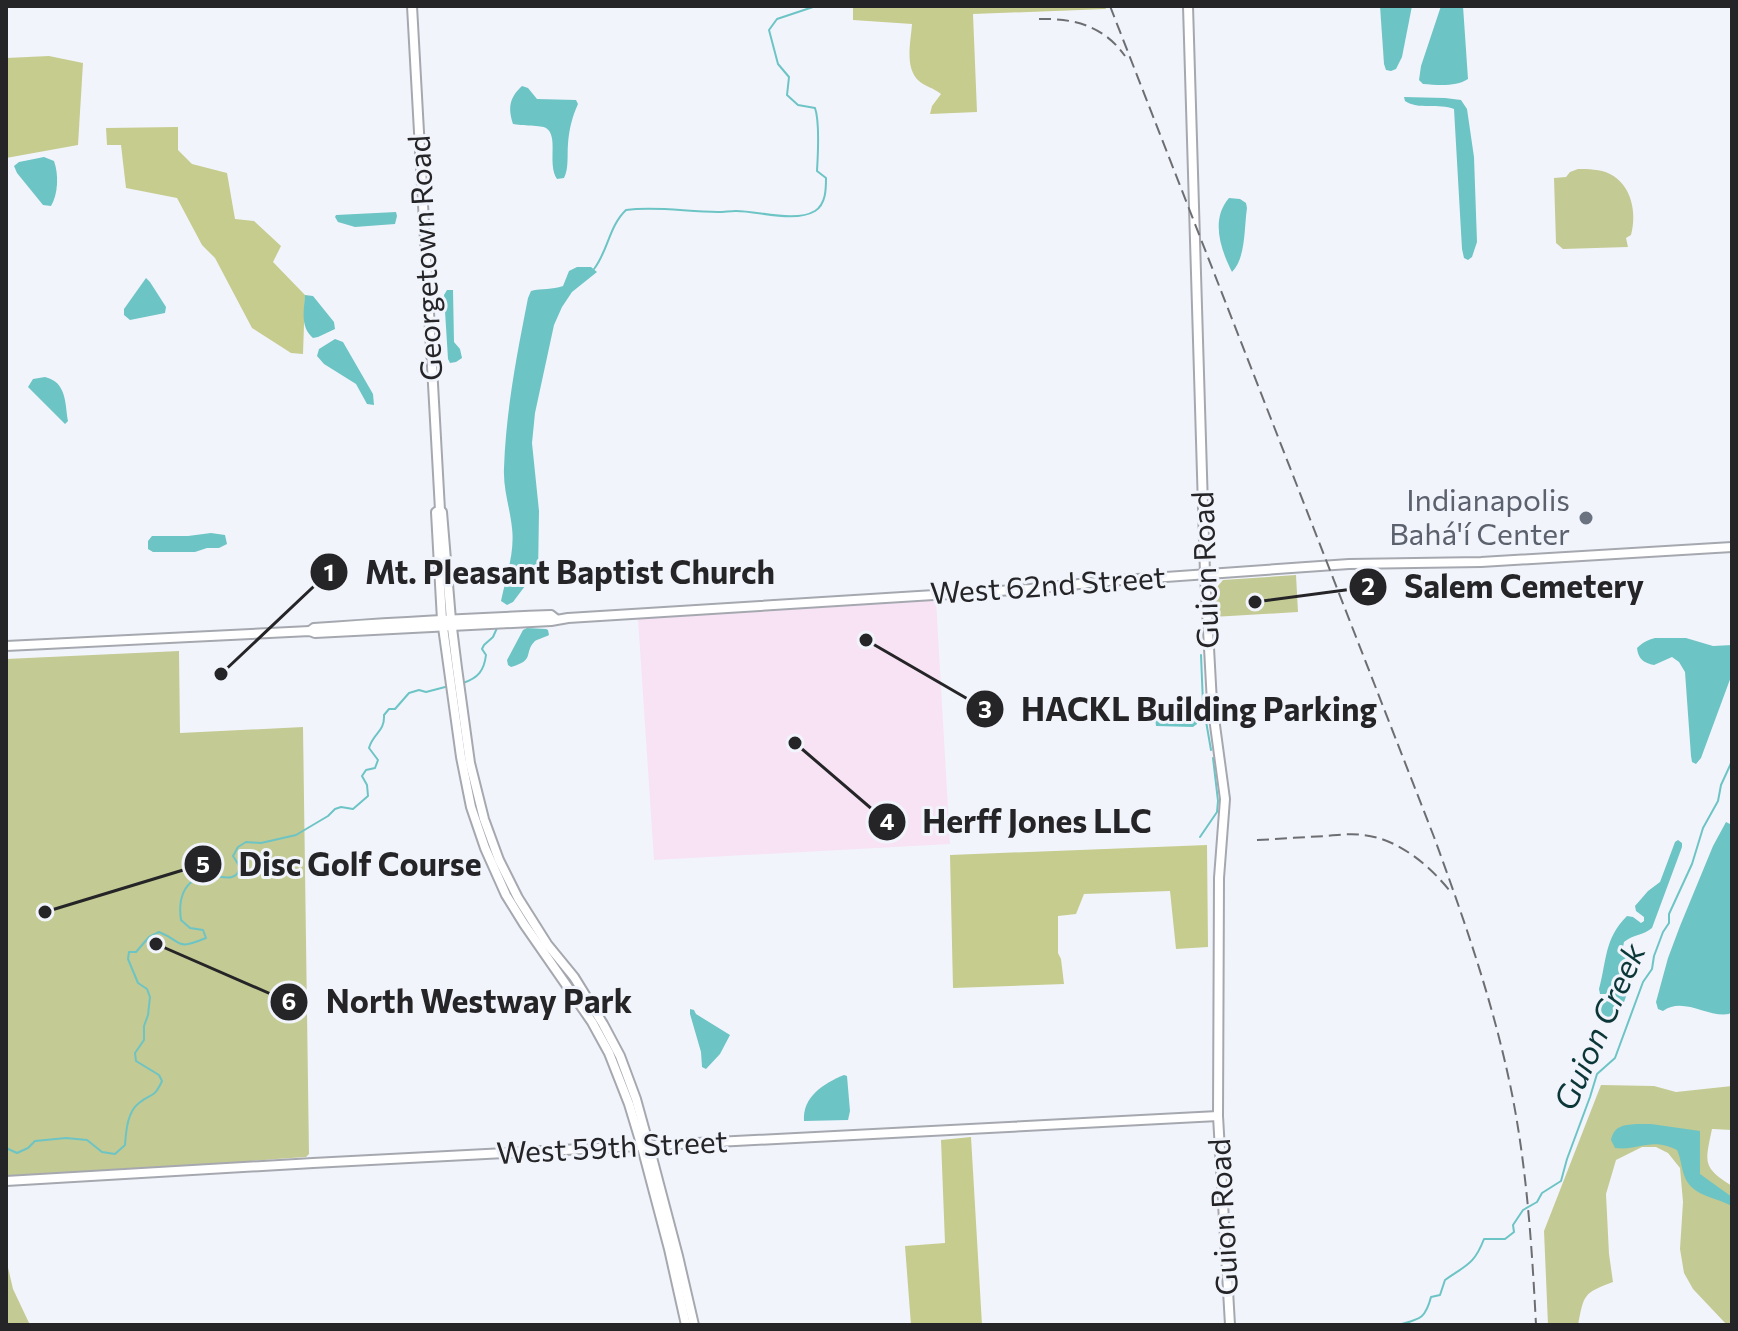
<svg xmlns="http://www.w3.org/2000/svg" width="1738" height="1331" font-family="Commissioner,sans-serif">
<rect width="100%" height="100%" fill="#f2f4fc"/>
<!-- commercial -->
<polygon fill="#f7e3f4" points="936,600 950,844 654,860 638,619"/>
<!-- green -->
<g fill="#c4ca93">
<path d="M1578,169C1588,169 1600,169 1610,174C1632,185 1637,214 1631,235L1626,238L1628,247L1563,249L1556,243L1554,178L1566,177L1570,172Z"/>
<polygon points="1296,575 1298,612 1213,617 1212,593 1223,580"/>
<path d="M179,651L180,733L303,727L309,1154L306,1157C237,1161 167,1170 98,1172C67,1173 37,1173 6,1176V659Z"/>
<path d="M1601,1085L1654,1086L1676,1092L1732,1086V1130L1712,1129C1705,1163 1702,1167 1732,1186V1325H1727L1693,1289L1684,1273L1680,1249L1683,1202L1680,1168L1668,1153L1656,1147H1642L1616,1160L1606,1194L1609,1254L1613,1282C1583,1293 1584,1295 1578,1325H1548L1544,1231Z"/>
<polygon points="6,1259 13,1289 30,1325 6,1325"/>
</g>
<!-- forest -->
<g fill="#c6cc8d">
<path d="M853,6H919L920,8L950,6H1105L1106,9L973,14L977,112L930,114L932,106L941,94C934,88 924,86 919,81C904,68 911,41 912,24L853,20Z"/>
<polygon points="49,56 83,63 78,145 6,158 6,58"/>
<polygon points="178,127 178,150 192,164 227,173 235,219 254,221 281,246 273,262 305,295 303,354 291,353 252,328 215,258 202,245 177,198 126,188 121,145 107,145 106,128"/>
<polygon points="1207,845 1208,947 1176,949 1170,891 1084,894 1076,914 1058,916 1058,953 1061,959 1064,984 953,988 950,855"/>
<polygon points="971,1137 982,1325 911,1325 905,1246 945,1243 941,1140"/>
</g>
<!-- water -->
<g fill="#6dc4c5">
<polygon points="1380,6 1412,6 1402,57 1396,69 1391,71 1386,70 1384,64"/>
<path d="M1441,6H1463L1468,79C1456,87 1438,85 1423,84L1419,80L1421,66Z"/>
<path d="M522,86L528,88L537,99L576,100L578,104C572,117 569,130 568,144C567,156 569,168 564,178L557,179C547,164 559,136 546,128C542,125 521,126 513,124C508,108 509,98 522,86Z"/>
<path d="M1404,97L1445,98L1461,100L1467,109L1474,157L1477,242L1472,257L1468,260L1464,258L1462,249L1454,109C1439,103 1418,110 1405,101Z"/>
<path d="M44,157L54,161C59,175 58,194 51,206L43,205L17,173L14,166L19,162Z"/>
<path d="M1229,198L1240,199L1246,203L1247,208C1244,228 1246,258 1232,272C1221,250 1210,220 1229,198Z"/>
<polygon points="396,212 397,216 395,224 355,227 338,222 335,217 336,215"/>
<path d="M577,267H591L597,272L572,292L562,307L554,325L535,413L532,443L539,511L538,576L533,584L525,586L513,602L507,605L501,601C506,577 515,552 512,528C510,508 503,489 504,468C506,410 517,354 528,298L531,291C542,288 552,290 563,286L569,271Z"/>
<polygon points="146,278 150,282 166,307 165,313 130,320 124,315 124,309"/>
<polygon points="447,290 453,290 454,342 460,349 462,358 456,362 450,363 448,359 444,295"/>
<path d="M305,295L313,296L334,322L335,329L318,337L313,338C300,327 304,310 305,295Z"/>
<polygon points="335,339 343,342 373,394 374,405 367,404 356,384 324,364 317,356 319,349"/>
<path d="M45,377C67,382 65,404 68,421L65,424L28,387L33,379Z"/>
<polygon points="211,533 225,535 227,544 219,548 207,548 195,552 153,552 148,549 148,541 152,536 188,536"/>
<path d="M527,628L546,629L548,630L549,635C548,636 536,640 535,641C523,653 536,660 511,667L508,665L507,660L523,630Z"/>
<path d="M1655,638H1686L1713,646L1732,645V674L1701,758L1696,764L1692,762L1691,756L1685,672L1679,662L1672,657L1654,665C1644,663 1638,659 1637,648C1643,642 1648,640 1655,638Z"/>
<polygon points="1187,704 1195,706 1197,724 1193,727 1156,726 1154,708"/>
<path d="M1726,822L1730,824C1733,838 1730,853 1730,867C1732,915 1732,963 1732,1011L1729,1014C1708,1018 1683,996 1663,1011L1658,1009L1656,1002L1668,958L1680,926L1713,846Z"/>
<path d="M1678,840L1682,843V847L1652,928C1644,935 1632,935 1624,942C1621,954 1625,961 1634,968V974L1618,1019L1612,1025C1597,1022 1595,1015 1599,1000L1612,1002L1614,999L1608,994H1600L1599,989C1607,960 1604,939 1627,916L1633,917L1641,923L1644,921V917L1636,911L1635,906L1648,891L1660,882L1675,842Z"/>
<polygon points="690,1009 694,1010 696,1014 730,1035 720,1054 706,1069 702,1067 701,1052 690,1014"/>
<path d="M844,1075L847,1076L850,1111L848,1120L804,1121C802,1097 824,1083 844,1075Z"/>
<path d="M1636,1124H1651L1700,1131V1174L1732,1197V1206C1715,1197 1691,1196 1684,1175C1681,1166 1681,1159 1677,1150C1650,1137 1640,1151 1615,1148L1611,1140C1614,1126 1623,1125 1636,1124Z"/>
</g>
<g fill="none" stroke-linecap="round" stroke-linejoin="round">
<!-- stream -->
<g stroke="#6dc4c5" stroke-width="2">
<path d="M594,269C608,251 609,226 626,210C657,206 687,212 718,212C724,212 730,211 736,211C759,211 795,223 815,211C826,204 826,189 826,178L817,171C818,154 820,122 815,108L798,105L787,95L789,77L778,64L769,30L777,19L816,6"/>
<polyline points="1201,655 1203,704 1211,750"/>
<path d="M463,683C478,678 484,671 486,655L482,649L484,645L493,637L497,628"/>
<polyline points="1200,837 1217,812 1218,801 1213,758"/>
<path d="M6,1148L17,1153L28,1148L35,1141L66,1138L87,1140L102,1152L115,1154L125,1145C126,1132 127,1112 139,1103C151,1093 154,1099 162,1081L159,1075L136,1061L135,1053L144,1040V1026L148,1015L150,997L147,989L138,983L128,959L129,952H136L149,937L159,932C184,942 174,951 206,938L203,930L190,928L181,920C178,900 183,879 207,876C215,875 225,879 232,877C238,875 238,872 240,867L233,856L238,847L246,842L261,843L296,835L328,816L335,809L341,807L353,809L368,796L367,785L362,776L366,770L375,768L378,760L369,748C373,733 385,732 384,715L389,709H395L409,693L419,690L426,692L449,686"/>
<path d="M1398,1325C1419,1319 1425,1320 1431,1297L1440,1295L1445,1280C1466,1265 1474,1265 1484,1239H1505L1514,1232L1513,1225L1523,1210L1537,1202L1542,1193L1561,1181L1567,1159L1590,1097L1597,1074L1615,1058L1643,982L1652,969L1654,956L1663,932L1669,923V914L1692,864L1703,828L1718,801L1721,785L1732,761"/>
</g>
<defs>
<g id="secondary">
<polyline points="412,6 440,510 442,512 451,620 457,668 470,763 484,819 499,860 518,898 547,944 574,977 603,1024 620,1056 636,1099 649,1146 678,1256 694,1325"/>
<polyline points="1188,6 1205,574 1212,703 1225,799 1219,878 1218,1116 1230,1325"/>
<polyline points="440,510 436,512 442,620 461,757 471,807 485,848 506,895 524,924 592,1022 609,1053 629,1104 642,1147 669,1249 686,1325"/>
<path d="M310,631L314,628C393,622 472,618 551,615L556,619"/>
<polyline points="6,646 310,631 315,633 551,621 568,618 1030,589 1109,581 1349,564 1481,562 1732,547"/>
<polyline points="6,1181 313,1163 1218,1116"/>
</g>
</defs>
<!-- secondary casing -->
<use href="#secondary" stroke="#a6a8b0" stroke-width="12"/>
<!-- secondary -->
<use href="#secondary" stroke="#fff" stroke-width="8"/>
<!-- rail -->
<g stroke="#6d6e72" stroke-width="2" stroke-dasharray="12 6" stroke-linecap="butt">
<path d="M1110,6L1434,837C1465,922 1494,1005 1512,1094C1527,1170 1532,1248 1536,1325"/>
<path d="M1039,19C1074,18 1104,26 1125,56"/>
<path d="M1257,840C1280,839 1303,837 1326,836C1338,835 1351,833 1363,835C1397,838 1429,865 1450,891"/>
</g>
</g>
<!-- markers -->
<circle fill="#6b7280" stroke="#f2f4fc" stroke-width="3" cx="1586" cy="518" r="8"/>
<g text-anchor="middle" stroke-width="6" stroke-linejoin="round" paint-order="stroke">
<!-- street labels -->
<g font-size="30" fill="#252528" stroke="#f2f4fc">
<text transform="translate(426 258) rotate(-93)" y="10">Georgetown Road</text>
<text transform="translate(1206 570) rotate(-92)" y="10">Guion Road</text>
<text transform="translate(1048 586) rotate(-4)" y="10">West 62nd Street</text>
<text transform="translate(612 1148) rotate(-3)" y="10">West 59th Street</text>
<text transform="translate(1224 1217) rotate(-93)" y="10">Guion Road</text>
</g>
<!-- worship labels -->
<g font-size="30" fill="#5b616d" stroke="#f2f4fc" text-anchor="end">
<text x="1570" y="511">Indianapolis<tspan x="1570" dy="34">Bahá'í Center</tspan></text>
</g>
<!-- water labels -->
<g font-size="32" font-style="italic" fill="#0c3738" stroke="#f2f4fc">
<text transform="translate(1600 1027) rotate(-66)" y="11">Guion Creek</text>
</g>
</g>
<!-- callouts -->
<path fill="none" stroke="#252528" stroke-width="3" d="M221 674L329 572M1255 602L1368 587M866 640L985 709M795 743L887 822M45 912L203 864M156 944L289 1002"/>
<g fill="#252528" stroke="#f2f4fc" stroke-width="3">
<circle cx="221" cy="674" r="8"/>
<circle cx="1255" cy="602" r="8"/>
<circle cx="866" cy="640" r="8"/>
<circle cx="795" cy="743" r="8"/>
<circle cx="45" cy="912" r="8"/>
<circle cx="156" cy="944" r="8"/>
<circle cx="329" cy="572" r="20"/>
<circle cx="1368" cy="587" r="20"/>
<circle cx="985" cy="709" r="20"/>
<circle cx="887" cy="822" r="20"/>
<circle cx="203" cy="864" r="20"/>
<circle cx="289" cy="1002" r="20"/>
</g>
<g font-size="24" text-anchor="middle" font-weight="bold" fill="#fff">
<text x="329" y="581">1</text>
<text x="1368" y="595">2</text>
<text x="985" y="718">3</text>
<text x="887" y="830">4</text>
<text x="203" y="873">5</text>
<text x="289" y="1010">6</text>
</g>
<g font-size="32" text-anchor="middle" font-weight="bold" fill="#252528" stroke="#f2f4fc" stroke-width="6" stroke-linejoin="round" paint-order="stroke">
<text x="570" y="584">Mt. Pleasant Baptist Church</text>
<text x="1524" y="598">Salem Cemetery</text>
<text x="1199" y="721">HACKL Building Parking</text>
<text x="1037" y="833">Herff Jones LLC</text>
<text x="360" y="876">Disc Golf Course</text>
<text x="479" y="1013">North Westway Park</text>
</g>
<!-- border -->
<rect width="1738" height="1331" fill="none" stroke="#252528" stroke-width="16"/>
</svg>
